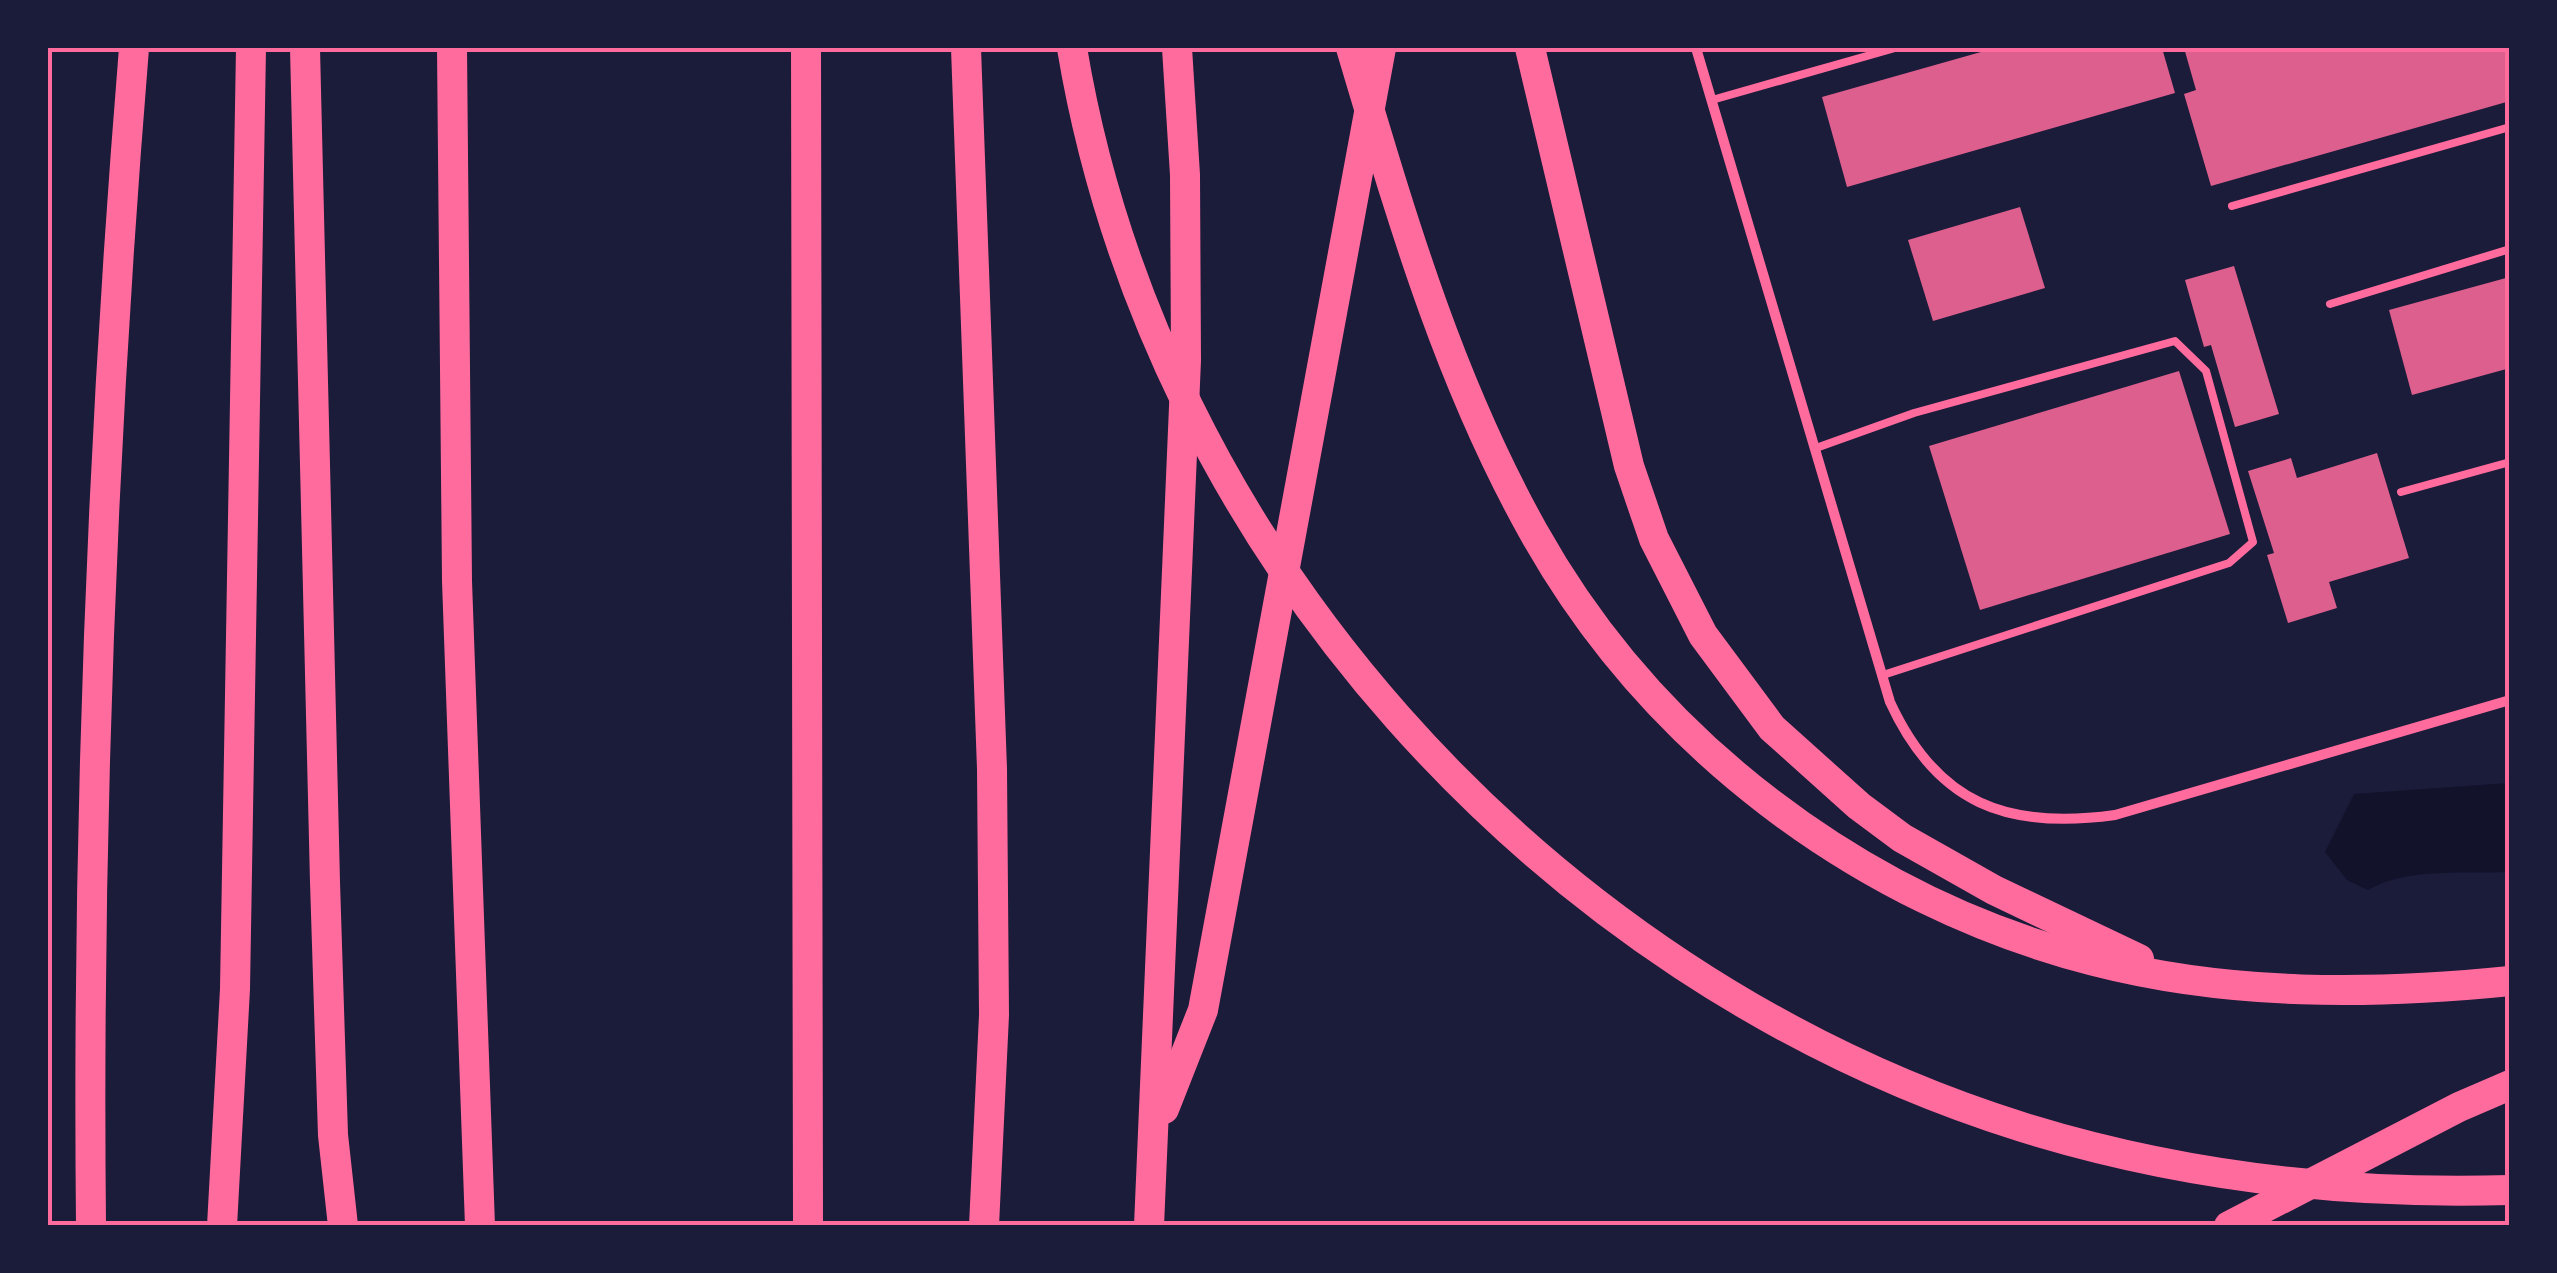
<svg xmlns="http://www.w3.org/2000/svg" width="2557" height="1273" font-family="Karla,sans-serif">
<rect width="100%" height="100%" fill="#1b1b3a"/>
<!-- water -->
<path fill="#12122b" d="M2509,783V872C2465,874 2407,867 2368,890L2347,880L2325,852L2354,794Z"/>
<!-- building -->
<g fill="#dd5f8e">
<polygon points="1995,48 2162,48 2175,93 1847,187 1822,97"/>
<polygon points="2184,48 2510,48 2510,101 2211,186 2184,94 2196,90"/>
<polygon points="2020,207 2045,288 1933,321 1908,240"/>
<polygon points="2234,266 2279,414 2235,427 2211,345 2204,347 2185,280"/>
<polygon points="2506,278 2510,293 2510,368 2412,395 2389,310"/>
<polygon points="2179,371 2230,534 1980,610 1929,446"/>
<polygon points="2377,453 2409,558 2329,582 2337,608 2288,623 2267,555 2274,553 2248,471 2291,458 2297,478"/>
</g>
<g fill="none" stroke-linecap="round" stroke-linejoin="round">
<!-- service -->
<g stroke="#ff6b9d" stroke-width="8">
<polyline points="1712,100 1895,48"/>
<polyline points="2232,206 2510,127"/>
<polyline points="2330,304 2510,249"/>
<polyline points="1816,448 1914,413 2175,341 2206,371 2253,542 2229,563 1883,675"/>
<polyline points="2401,492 2510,462"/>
</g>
<!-- minor -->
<path stroke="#ff6b9d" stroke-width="10" d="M1696,48L1890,702C1937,804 2007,830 2115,815L2510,700"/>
<!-- motorway -->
<g stroke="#ff6b9d" stroke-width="30">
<polyline points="305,48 325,882 333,1135 343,1226"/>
<polyline points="452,48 457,581 480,1226"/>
<polyline points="806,48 808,1226"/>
<polyline points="966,48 992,769 994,1015 984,1226"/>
<path d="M1072,48C1155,546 1542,977 2022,1127C2180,1176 2345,1195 2510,1190"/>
<path d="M1351,48C1401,215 1447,377 1533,531C1651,743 1860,901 2094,961C2230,996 2372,995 2510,981"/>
<polyline points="1530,48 1629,466 1654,539 1703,635 1772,728 1859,806 1902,838 1994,890 2139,959"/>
<polyline points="1164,1109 1203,1010 1381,48"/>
<path d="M91,1226C87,833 102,439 134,48"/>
<polyline points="222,1226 235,989 251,48"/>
<polyline points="1149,1226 1186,360 1185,175 1177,48"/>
<polyline points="2229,1226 2459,1107 2510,1085"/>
</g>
</g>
<!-- border -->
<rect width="2557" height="1273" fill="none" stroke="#1b1b3a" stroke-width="100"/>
<rect x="50" y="50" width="2457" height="1173" fill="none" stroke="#ff6b9d" stroke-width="4"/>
</svg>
